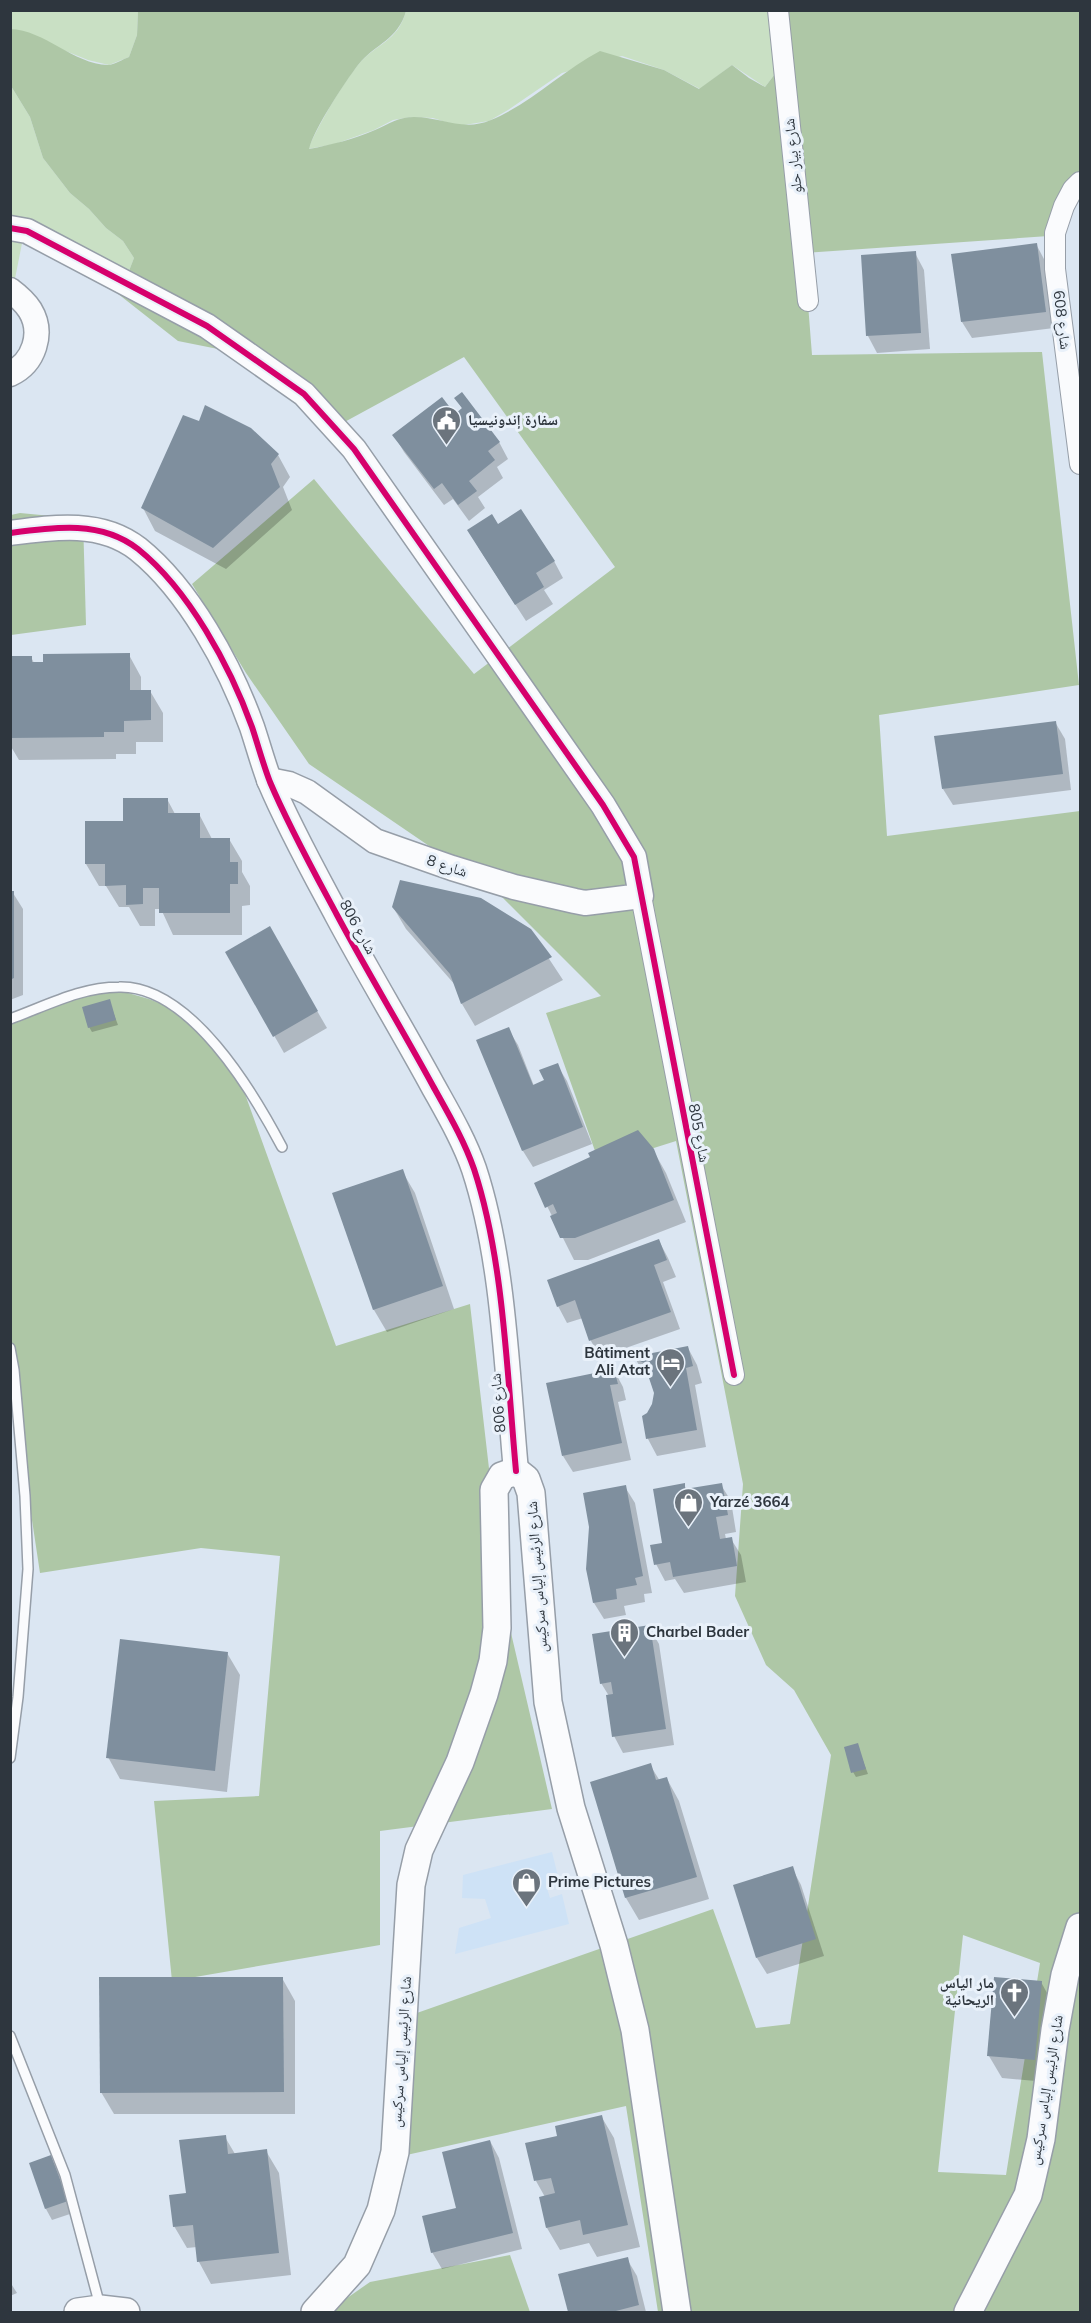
<svg xmlns="http://www.w3.org/2000/svg" width="1091" height="2323" font-family="Mulish,'Noto Naskh Arabic',sans-serif">
<rect width="100%" height="100%" fill="#dbe6f2"/>
<!-- built -->
<polygon fill="#cee2f6" points="552,1852 560,1884 547,1888 550,1898 562,1894 569,1924 455,1954 459,1928 491,1918 485,1899 462,1898 463,1875"/>
<!-- green -->
<g fill="#c9e0c4">
<polygon points="11,11 138,11 137,35 129,57 109,65 88,60 11,29"/>
<path d="M406,11H774L778,70L765,87L732,65L700,89L664,70L622,56L562,73L508,110L489,121L458,126L433,118L411,117L393,120L374,130L335,144L308,149C319,124 341,86 358,65C376,43 398,42 406,11Z"/>
<polygon points="11,86 30,117 43,158 70,193 89,209 106,228 123,241 134,258 127,276 26,223 11,299"/>
</g>
<!-- forest -->
<g fill="#aec7a6" fill-rule="evenodd">
<path d="M138,11H406C398,40 376,43 358,65C345,82 314,129 309,149C331,145 354,139 375,130C389,124 398,117 414,117C442,117 463,132 491,120C530,104 562,71 600,51L664,70L699,89L732,65L749,78L765,87L778,70L774,11H1080V195L1063,235L804,253L812,355L1042,352L1079,685L879,715L887,836L1080,811V2312H658L626,2106L393,2158L397,2020L713,1909L756,2028L790,2024L831,1755L794,1690L766,1665L735,1596L743,1484L676,1141L600,1165L546,1013L601,996L498,893L309,764L246,673L192,584L314,479L474,674L615,567L464,357L328,431L233,352L178,341L108,286L127,276L134,258L123,241L106,228L89,209L70,193L43,158L30,117L11,86L10,29C45,30 73,64 108,65C114,65 123,59 129,57L137,35ZM963,1935L1040,1963L1006,2175L938,2172Z"/>
<polygon points="20,513 83,519 86,625 11,635 11,515"/>
<polygon points="106,991 128,993 149,999 171,1008 190,1021 236,1073 245,1094 336,1346 470,1304 505,1607 552,1809 380,1831 380,1945 172,1981 154,1801 259,1796 280,1556 201,1548 40,1573 11,1381 10,1013 63,995"/>
<polygon points="510,2255 530,2312 327,2312 370,2282"/>
</g>
<!-- shadow -->
<g fill="#0003">
<polygon points="1036,244 1045,261 1054,328 972,338 962,322"/>
<polygon points="915,253 924,270 930,349 877,353 868,336 862,256"/>
<polygon points="456,398 499,442 508,459 497,467 503,478 478,497 485,508 469,521 453,499 444,505 404,452 394,435 455,416 463,410"/>
<polygon points="278,455 290,477 283,487 292,510 226,569 155,531 143,508"/>
<polygon points="498,526 554,561 563,578 544,590 553,604 526,621 478,547"/>
<polygon points="129,655 141,677 141,691 150,691 163,713 163,742 136,742 136,754 116,754 116,759 19,760 10,745 10,658 31,657 34,663"/>
<polygon points="1055,722 1065,739 1071,790 953,805 943,789"/>
<polygon points="167,799 175,814 199,814 212,839 229,839 242,861 242,872 250,886 250,905 242,906 242,935 173,935 161,909 155,909 155,926 140,926 129,907 119,907 106,886 99,886 86,864 124,823"/>
<polygon points="10,893 13,893 23,909 23,995 10,1000"/>
<polygon points="393,907 530,930 563,980 475,1026 462,1004 456,986 406,929"/>
<polygon points="269,928 327,1028 284,1053 227,952"/>
<polygon points="109,1001 118,1025 92,1032 89,1027"/>
<polygon points="508,1029 518,1045 534,1086 546,1081 557,1065 567,1081 592,1144 533,1167 523,1151 478,1041"/>
<polygon points="653,1150 666,1173 686,1222 588,1260 574,1260 536,1184"/>
<polygon points="402,1171 415,1193 454,1309 387,1332 374,1310 334,1194"/>
<polygon points="659,1241 668,1258 676,1277 663,1282 680,1329 600,1357 591,1341 583,1318 567,1323 558,1306"/>
<polygon points="688,1348 697,1365 702,1383 695,1385 706,1447 657,1456 648,1439 643,1417 648,1414 653,1405 655,1393 651,1377 644,1374 635,1358"/>
<polygon points="614,1370 623,1387 626,1400 618,1402 631,1460 573,1472 563,1456"/>
<polygon points="684,1484 687,1491 721,1485 731,1501 736,1532 725,1534 726,1539 731,1539 741,1555 746,1582 684,1593 675,1579 665,1581 656,1564"/>
<polygon points="625,1487 635,1503 652,1593 644,1594 645,1602 624,1606 626,1615 604,1619 594,1603"/>
<polygon points="649,1627 659,1644 674,1745 623,1753 614,1736 609,1696 601,1683"/>
<polygon points="227,1653 240,1675 227,1792 120,1779 108,1757"/>
<polygon points="857,1745 868,1774 856,1777 853,1772"/>
<polygon points="650,1765 660,1781 667,1779 679,1801 709,1899 639,1920 626,1898 592,1783"/>
<polygon points="792,1868 801,1885 824,1956 767,1974 757,1958"/>
<polygon points="282,1978 295,2001 295,2114 114,2114 101,2092"/>
<polygon points="1041,1982 1053,2004 1047,2082 1002,2078 989,2056"/>
<polygon points="601,2116 614,2138 640,2247 597,2257 589,2243 560,2250 547,2228 545,2197 536,2181 559,2137"/>
<polygon points="225,2137 235,2154 266,2151 279,2173 291,2275 211,2284 199,2262 197,2247 187,2248 174,2226"/>
<polygon points="490,2141 499,2158 522,2249 442,2269 432,2252 457,2209"/>
<polygon points="50,2157 57,2168 73,2213 52,2220 46,2209 31,2164"/>
<polygon points="627,2259 637,2276 646,2312 569,2312 560,2275"/>
<polygon points="10,2282 17,2293 10,2296"/>
</g>
<!-- building -->
<g fill="#7f8f9e">
<polygon points="1037,243 1046,312 961,322 951,254"/>
<polygon points="916,251 921,333 866,336 861,255"/>
<polygon points="462,392 500,442 488,451 495,460 469,481 477,491 458,505 442,483 434,489 392,435 442,397 455,414 462,408 454,398"/>
<polygon points="205,405 251,428 279,454 271,464 280,487 213,548 141,508 183,415 199,421"/>
<polygon points="521,509 555,561 536,573 544,587 515,605 467,530 492,514 498,524"/>
<polygon points="130,653 130,690 151,690 151,720 124,721 124,732 104,732 104,737 10,738 10,656 32,656 32,662 43,662 43,654"/>
<polygon points="1056,721 1063,774 942,789 934,736"/>
<polygon points="123,798 168,798 168,813 200,813 200,838 230,838 230,862 238,862 238,884 230,884 230,913 159,913 159,888 143,888 143,904 126,905 126,885 105,886 105,864 85,864 85,821 123,821"/>
<polygon points="400,880 481,898 531,929 552,957 461,1004 450,974 392,907"/>
<polygon points="10,891 14,891 14,978 10,980"/>
<polygon points="270,926 318,1011 273,1037 225,952"/>
<polygon points="110,999 116,1020 88,1028 82,1007"/>
<polygon points="509,1027 533,1085 544,1080 539,1070 558,1063 583,1127 522,1151 476,1040"/>
<polygon points="638,1130 654,1149 674,1200 575,1238 560,1238 550,1216 557,1213 553,1204 545,1208 534,1183 590,1157 588,1153"/>
<polygon points="403,1169 443,1286 373,1310 332,1193"/>
<polygon points="659,1239 667,1260 654,1265 671,1312 589,1341 575,1300 557,1307 547,1280"/>
<polygon points="688,1346 693,1366 686,1368 697,1430 646,1439 642,1416 647,1413 652,1404 654,1393 644,1363 632,1357"/>
<polygon points="614,1369 618,1384 610,1385 622,1443 562,1456 546,1383"/>
<polygon points="685,1483 685,1489 722,1483 728,1515 716,1517 720,1539 732,1537 737,1566 673,1577 670,1562 654,1565 650,1545 662,1543 653,1489"/>
<polygon points="626,1485 643,1576 635,1578 637,1585 616,1589 617,1599 593,1603 586,1569 589,1527 583,1493"/>
<polygon points="650,1625 666,1729 612,1737 606,1695 613,1694 611,1682 600,1684 592,1634"/>
<polygon points="120,1639 228,1652 215,1771 106,1758"/>
<polygon points="858,1743 866,1769 851,1773 844,1747"/>
<polygon points="651,1763 656,1780 667,1777 697,1877 625,1898 590,1782"/>
<polygon points="793,1866 816,1939 756,1958 733,1885"/>
<polygon points="99,1977 283,1977 284,2092 100,2093"/>
<polygon points="994,1977 1042,1981 1035,2060 987,2056"/>
<polygon points="602,2115 628,2225 583,2235 580,2220 546,2228 539,2197 555,2193 551,2178 534,2181 525,2143 557,2136 555,2126"/>
<polygon points="226,2135 228,2154 267,2149 279,2253 197,2262 193,2225 173,2227 169,2195 186,2193 179,2140"/>
<polygon points="490,2140 513,2233 431,2253 422,2216 456,2208 442,2152"/>
<polygon points="51,2155 68,2201 45,2209 29,2163"/>
<polygon points="628,2257 639,2305 612,2312 568,2312 558,2274"/>
</g>
<g fill="none" stroke-linecap="round" stroke-linejoin="round">
<defs>
<g id="service">
<path d="M10,1019C46,1006 81,987 119,987C190,985 253,1092 282,1147"/>
<polyline points="10,1348 14,1370 25,1496 28,1569 18,1697 10,1758"/>
<polyline points="10,2036 65,2175 100,2306"/>
</g>
<g id="minor">
<polyline points="778,10 808,301"/>
<polyline points="1080,182 1073,189 1064,206 1055,233 1055,269 1080,464"/>
<polyline points="641,896 734,1375"/>
</g>
<g id="tertiary">
<polyline points="10,228 27,231 207,326 304,394 354,449 603,805 634,857 641,896 585,903 575,901 514,887 452,868 375,841 307,792 289,784 269,780"/>
<path d="M10,290C18,296 25,302 30,310C44,333 34,363 10,374"/>
<path d="M10,533C54,527 101,520 138,549C189,590 230,666 252,727C258,745 263,764 270,782C289,827 314,872 337,915C368,973 402,1029 433,1086C448,1113 464,1140 474,1169C504,1260 507,1375 516,1471"/>
</g>
<g id="secondary">
<polyline points="78,2312 100,2309 126,2312"/>
<polyline points="315,2312 357,2265 381,2210 395,2152 411,1885 419,1850 460,1762 484,1694 493,1661 497,1628 494,1490 502,1476 516,1471 526,1479 531,1493 548,1702 571,1808 614,1945 635,2030 677,2312"/>
<polyline points="968,2312 1028,2195 1041,2139 1055,2030 1065,1975 1080,1927"/>
</g>
</defs>
<!-- service casing -->
<use href="#service" stroke="#969ea8" stroke-width="12"/>
<!-- minor casing -->
<use href="#minor" stroke="#969ea8" stroke-width="22"/>
<!-- tertiary casing -->
<use href="#tertiary" stroke="#969ea8" stroke-width="27"/>
<!-- secondary casing -->
<use href="#secondary" stroke="#969ea8" stroke-width="30"/>
<!-- service -->
<use href="#service" stroke="#fafbfd" stroke-width="9"/>
<!-- minor -->
<use href="#minor" stroke="#fafbfd" stroke-width="20"/>
<!-- tertiary -->
<use href="#tertiary" stroke="#fafbfd" stroke-width="24"/>
<!-- secondary -->
<use href="#secondary" stroke="#fafbfd" stroke-width="27"/>
<defs>
<g id="cycleway">
<polyline points="10,228 27,231 207,326 304,394 354,449 603,805 634,857 734,1375"/>
<path d="M10,533C54,527 101,520 138,549C189,590 230,666 252,727C258,745 263,764 270,782C289,827 314,872 337,915C368,973 402,1029 433,1086C448,1113 464,1140 474,1169C504,1260 507,1375 516,1471"/>
</g>
</defs>
<!-- cycleway casing -->
<use href="#cycleway" stroke="#e9f1fa" stroke-width="10"/>
<!-- cycleway -->
<use href="#cycleway" stroke="#d6006c" stroke-width="6"/>
</g>
<!-- icons -->
<defs>
<symbol id="civic-pin" viewBox="-11 -11 22 30"><path d="M0 17L-7.5 6A9.5 9.5 0 1 1 7.5 6Z" fill="#6b747d" stroke="#e9f1fa"/><path d="M-.6-6.5H3V-4.5H.6V-3L4-1V1h2V6H-6V1h2V-1L-.6-3ZM-1.2 2.5V6h2.4V2.5Z" fill="#fff"/></symbol>
<symbol id="hotel-pin" viewBox="-11 -11 22 30"><path d="M0 17L-7.5 6A9.5 9.5 0 1 1 7.5 6Z" fill="#6b747d" stroke="#e9f1fa"/><path d="M-6-4.5h1.5V1H6V5H4.5V3h-9V5H-6ZM-4 0a1.8 1.8 0 1 1 3.6 0ZM.5 0V-2.5h3Q6-2.5 6 0Z" fill="#fff"/></symbol>
<symbol id="shop-pin" viewBox="-11 -11 22 30"><path d="M0 17L-7.5 6A9.5 9.5 0 1 1 7.5 6Z" fill="#6b747d" stroke="#e9f1fa"/><path d="M-5-2.5h2.3a2.7 3.5 0 0 1 5.4 0H5L5.5 6h-11ZM-1.5-2.5h3a1.5 2.3 0 0 0-3 0Z" fill="#fff"/></symbol>
<symbol id="building-pin" viewBox="-11 -11 22 30"><path d="M0 17L-7.5 6A9.5 9.5 0 1 1 7.5 6Z" fill="#6b747d" stroke="#e9f1fa"/><path d="M-4-6H4V6H1V3H-1V6H-4ZM-2.5-4.3h1.7v1.8h-1.7ZM.8-4.3h1.7v1.8H.8ZM-2.5-1h1.7V.8h-1.7ZM.8-1h1.7V.8H.8Z" fill="#fff"/></symbol>
<symbol id="church-pin" viewBox="-11 -11 22 30"><path d="M0 17L-7.5 6A9.5 9.5 0 1 1 7.5 6Z" fill="#6b747d" stroke="#e9f1fa"/><path d="M-1.2-6h2.4v3.5h3.3v2.4h-3.3V6h-2.4V-.1h-3.3v-2.4h3.3Z" fill="#fff"/></symbol>
</defs>
<g fill-rule="evenodd">
<use href="#civic-pin" x="430" y="404" width="33" height="45"/>
<use href="#hotel-pin" x="654" y="1346" width="33" height="45"/>
<use href="#shop-pin" x="672" y="1486" width="33" height="45"/>
<use href="#building-pin" x="608" y="1616" width="33" height="45"/>
<use href="#shop-pin" x="510" y="1866" width="33" height="45"/>
<use href="#church-pin" x="998" y="1976" width="33" height="45"/>
</g>
<g text-anchor="middle" stroke-width="6" stroke-linejoin="round" paint-order="stroke">
<!-- street labels -->
<g font-size="15" fill="#2e363e" stroke="#e9f1fa">
<text transform="translate(793 156) rotate(-96)" y="5">شارع بيار حلو</text>
<text transform="translate(1062 320) rotate(83)" y="5">شارع 608</text>
<text transform="translate(447 866) rotate(18)" y="5">شارع 8</text>
<text transform="translate(358 927) rotate(61)" y="5">شارع 806</text>
<text transform="translate(699 1133) rotate(79)" y="5">شارع 805</text>
<text transform="translate(498 1403) rotate(-95)" y="5">شارع 806</text>
<text transform="translate(537 1577) rotate(-94)" y="5">شارع الرئيس إلياس سركيس</text>
<text transform="translate(401 2052) rotate(-86)" y="5">شارع الرئيس إلياس سركيس</text>
<text transform="translate(1046 2090) rotate(-81)" y="5">شارع الرئيس إلياس سركيس</text>
</g>
<!-- poi labels -->
<g font-size="15" font-weight="bold" fill="#2e363e" stroke="#e9f1fa" text-anchor="start">
<text x="468" y="425">سفارة إندونيسيا</text>
<text x="650" y="1358" text-anchor="end">Bâtiment<tspan x="650" dy="17">Ali Atat</tspan></text>
<text x="710" y="1507">Yarzé 3664</text>
<text x="646" y="1637">Charbel Bader</text>
<text x="548" y="1887">Prime Pictures</text>
<text x="994" y="1988" text-anchor="end">مار الياس<tspan x="994" dy="17">الريحانية</tspan></text>
</g>
</g>
<!-- border -->
<rect width="1091" height="2323" fill="none" stroke="#2e363e" stroke-width="24"/>
</svg>
